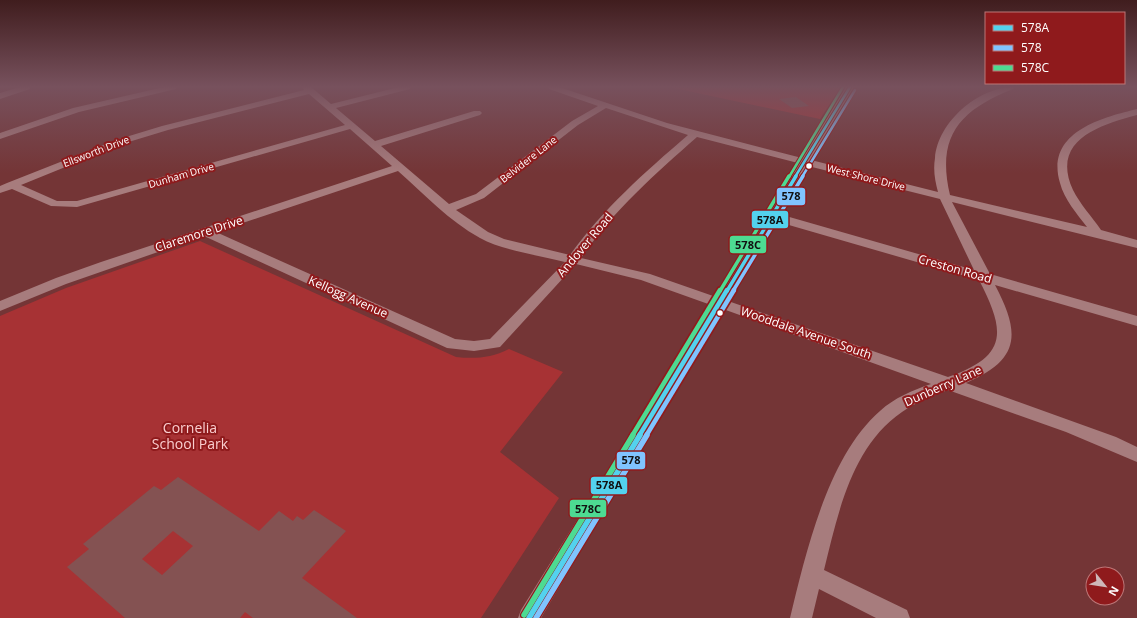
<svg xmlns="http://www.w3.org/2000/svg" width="1137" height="618" font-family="'Open Sans',sans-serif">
<rect width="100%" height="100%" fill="#743536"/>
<!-- green -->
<g fill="#a73234">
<polygon points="669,87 841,87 820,119"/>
<path d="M200,241L456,357C475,359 491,358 509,349L563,372L500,452L559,498L481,618H0V316L66,288Z"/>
</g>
<!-- building -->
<g fill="#845252" fill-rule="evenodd">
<polygon points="796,97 809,106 792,108 779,99"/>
<path d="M178,477L259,531L279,511L293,521L297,516L303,520L314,510L346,531L302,578L357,618H253L245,612L240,618H125L67,567L89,549L83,544L154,486L161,490ZM173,531L193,546L162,575L142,559Z"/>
</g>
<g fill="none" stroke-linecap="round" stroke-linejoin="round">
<!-- minor -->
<g fill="#a77c7d" fill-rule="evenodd">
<polygon points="20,87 31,87 30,89 0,99 0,93"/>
<polygon points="164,87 177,87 176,89 79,112 0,139 0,133 73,108"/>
<path d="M302,87H311L331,104L399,87H411L410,89L336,108L375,141L474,111H480L482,113L480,115L381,146L449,204L476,194L572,121L598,106L549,89L548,87H559L667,123L802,158L846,87H854L811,160L938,192C935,181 933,170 935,158C938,122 978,87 1014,87L1013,89C960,110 936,136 950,195L1087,227C1077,214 1064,199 1060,183C1045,133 1100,118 1137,109V115C1100,125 1050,140 1073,190C1080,204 1092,217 1101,230L1137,240V248L952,202L990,274L1137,316V326L995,285C1021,334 1020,360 966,383L1116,437L1137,447V462L1066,432L948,390C932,396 916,402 902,412C851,447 838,514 824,570L907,610L910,618H876L819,589L812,618H790C806,552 828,456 880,411C894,398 913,390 931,384L723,309L541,618H518L521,610L711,305L641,280L576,264L500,347L474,351L447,348L204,236L66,284L0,311V301L56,278L101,262L392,166L350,129L77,207L51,206L12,189L0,193V186L7,183L116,140L162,126L304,90ZM309,94L345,125L77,201H57L21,185L122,144L168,130ZM606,108L688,135C645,172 603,209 570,255L504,239L488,232L456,210L484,198L578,125ZM697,137L798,163L716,297L650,274L581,258C613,211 655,174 697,137ZM808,166L940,199L974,270L779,214ZM398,171C424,194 449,221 480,238C504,251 538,255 565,262L490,339L474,341L455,339L216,232ZM775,221L979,280C1006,332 1008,356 948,377L728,301Z"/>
</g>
<defs>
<polyline id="bus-1-far3" points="795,177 850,87"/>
<polyline id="bus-1-far2" points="727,291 796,176"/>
<polyline id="bus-1-far1" points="639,436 727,290"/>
<polyline id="bus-1" points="529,618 640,435"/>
<polyline id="bus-2-far3" points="802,177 855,90"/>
<polyline id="bus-2-far2" points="733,291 803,176"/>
<polyline id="bus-2-far1" points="646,436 734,290"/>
<polyline id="bus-2" points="536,618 647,435"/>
<polyline id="bus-3-far3" points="789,177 843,87"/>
<polyline id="bus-3-far2" points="720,291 789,176"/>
<polyline id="bus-3-far1" points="632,436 720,290"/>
<polyline id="bus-3" points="524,615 633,435"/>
</defs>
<!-- bus-1-far3 casing -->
<use href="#bus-1-far3" stroke="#8f1a1c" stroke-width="4.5"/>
<!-- bus-1-far2 casing -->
<use href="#bus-1-far2" stroke="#8f1a1c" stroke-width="6"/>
<!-- bus-1-far1 casing -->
<use href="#bus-1-far1" stroke="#8f1a1c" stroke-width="8"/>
<!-- bus-1 casing -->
<use href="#bus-1" stroke="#8f1a1c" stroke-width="8"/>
<!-- bus-2-far3 casing -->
<use href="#bus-2-far3" stroke="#8f1a1c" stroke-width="4.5"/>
<!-- bus-2-far2 casing -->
<use href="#bus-2-far2" stroke="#8f1a1c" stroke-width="6"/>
<!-- bus-2-far1 casing -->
<use href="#bus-2-far1" stroke="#8f1a1c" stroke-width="8"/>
<!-- bus-2 casing -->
<use href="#bus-2" stroke="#8f1a1c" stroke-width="8"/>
<!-- bus-3-far3 casing -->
<use href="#bus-3-far3" stroke="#8f1a1c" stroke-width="4.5"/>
<!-- bus-3-far2 casing -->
<use href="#bus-3-far2" stroke="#8f1a1c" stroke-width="6"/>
<!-- bus-3-far1 casing -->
<use href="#bus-3-far1" stroke="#8f1a1c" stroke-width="8"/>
<!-- bus-3 casing -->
<use href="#bus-3" stroke="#8f1a1c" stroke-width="8"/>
<!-- bus-1-far3 -->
<use href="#bus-1-far3" stroke="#53d2ee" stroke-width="2.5"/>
<!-- bus-1-far2 -->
<use href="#bus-1-far2" stroke="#53d2ee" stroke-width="3.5"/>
<!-- bus-1-far1 -->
<use href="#bus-1-far1" stroke="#53d2ee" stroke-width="4.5"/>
<!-- bus-1 -->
<use href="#bus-1" stroke="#53d2ee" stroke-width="5.5"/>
<!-- bus-2-far3 -->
<use href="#bus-2-far3" stroke="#80c4ff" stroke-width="2.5"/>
<!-- bus-2-far2 -->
<use href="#bus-2-far2" stroke="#80c4ff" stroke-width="3.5"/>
<!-- bus-2-far1 -->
<use href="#bus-2-far1" stroke="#80c4ff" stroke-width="4.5"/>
<!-- bus-2 -->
<use href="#bus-2" stroke="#80c4ff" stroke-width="5.5"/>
<!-- bus-3-far3 -->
<use href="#bus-3-far3" stroke="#4ddb92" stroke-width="2.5"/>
<!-- bus-3-far2 -->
<use href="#bus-3-far2" stroke="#4ddb92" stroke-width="3.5"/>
<!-- bus-3-far1 -->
<use href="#bus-3-far1" stroke="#4ddb92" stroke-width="4.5"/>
<!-- bus-3 -->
<use href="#bus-3" stroke="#4ddb92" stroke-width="5.5"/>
</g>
<!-- sky -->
<linearGradient id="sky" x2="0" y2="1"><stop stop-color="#401d1e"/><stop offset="0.5" stop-color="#77515d"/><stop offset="1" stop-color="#77515d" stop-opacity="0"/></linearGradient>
<rect width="1137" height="173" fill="url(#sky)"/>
<!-- markers -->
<g fill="#fff" stroke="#8f1a1c" stroke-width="1.5">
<circle cx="809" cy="166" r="3.5"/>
<circle cx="720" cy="313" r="3.5"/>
</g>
<g text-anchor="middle" stroke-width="4" stroke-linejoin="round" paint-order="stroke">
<!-- far-street labels -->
<g font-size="10" fill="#fff" stroke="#8f1a1c">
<text transform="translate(96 151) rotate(-21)" y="4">Ellsworth Drive</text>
<text transform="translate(528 159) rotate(-38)" y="4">Belvidere Lane</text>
<text transform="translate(181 175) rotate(-16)" y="4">Dunham Drive</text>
<text transform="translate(866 177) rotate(14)" y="4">West Shore Drive</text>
</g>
<!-- street labels -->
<g font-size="12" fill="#fff" stroke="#8f1a1c">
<text transform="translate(199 234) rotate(-18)" y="4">Claremore Drive</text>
<text transform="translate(585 245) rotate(-50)" y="4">Andover Road</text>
<text transform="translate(955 269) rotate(16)" y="4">Creston Road</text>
<text transform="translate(348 297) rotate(24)" y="4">Kellogg Avenue</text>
<text transform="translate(806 333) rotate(19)" y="4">Wooddale Avenue South</text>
<text transform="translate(943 386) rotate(-24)" y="4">Dunberry Lane</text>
</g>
<!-- near-park labels -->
<g font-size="14" fill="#facecf" stroke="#8f1a1c">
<text x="190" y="433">Cornelia<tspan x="190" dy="16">School Park</tspan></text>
</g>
</g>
<g stroke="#8f1a1c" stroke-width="1.5">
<rect x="776" y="187" width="30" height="19" rx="4" fill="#80c4ff"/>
<rect x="751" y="210" width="38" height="19" rx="4" fill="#53d2ee"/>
<rect x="729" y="235" width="38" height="19" rx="4" fill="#4ddb92"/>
<rect x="616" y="451" width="30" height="19" rx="4" fill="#80c4ff"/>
<rect x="590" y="476" width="38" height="19" rx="4" fill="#53d2ee"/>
<rect x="569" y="499" width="38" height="19" rx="4" fill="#4ddb92"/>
</g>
<g font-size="11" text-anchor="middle" font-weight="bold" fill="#111">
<text x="791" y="200">578</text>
<text x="770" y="224">578A</text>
<text x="748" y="249">578C</text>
<text x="631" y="464">578</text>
<text x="609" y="489">578A</text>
<text x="588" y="513">578C</text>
</g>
<!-- legend -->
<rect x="985" y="12" width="140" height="72" fill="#8f1a1c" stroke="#bc7677"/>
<rect x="993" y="25" width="20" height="6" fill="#53d2ee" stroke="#bc7677"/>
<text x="1021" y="32" font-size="12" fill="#ffffff">578A</text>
<rect x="993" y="45" width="20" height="6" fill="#80c4ff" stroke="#bc7677"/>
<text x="1021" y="52" font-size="12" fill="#ffffff">578</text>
<rect x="993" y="65" width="20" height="6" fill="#4ddb92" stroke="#bc7677"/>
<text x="1021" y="72" font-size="12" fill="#ffffff">578C</text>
<!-- north arrow -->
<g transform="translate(1105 586) rotate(120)"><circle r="19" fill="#8f1a1c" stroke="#bc7677"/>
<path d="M0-3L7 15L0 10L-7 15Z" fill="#ceb8b9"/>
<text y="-6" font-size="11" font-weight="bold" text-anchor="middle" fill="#ffffff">N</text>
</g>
</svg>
